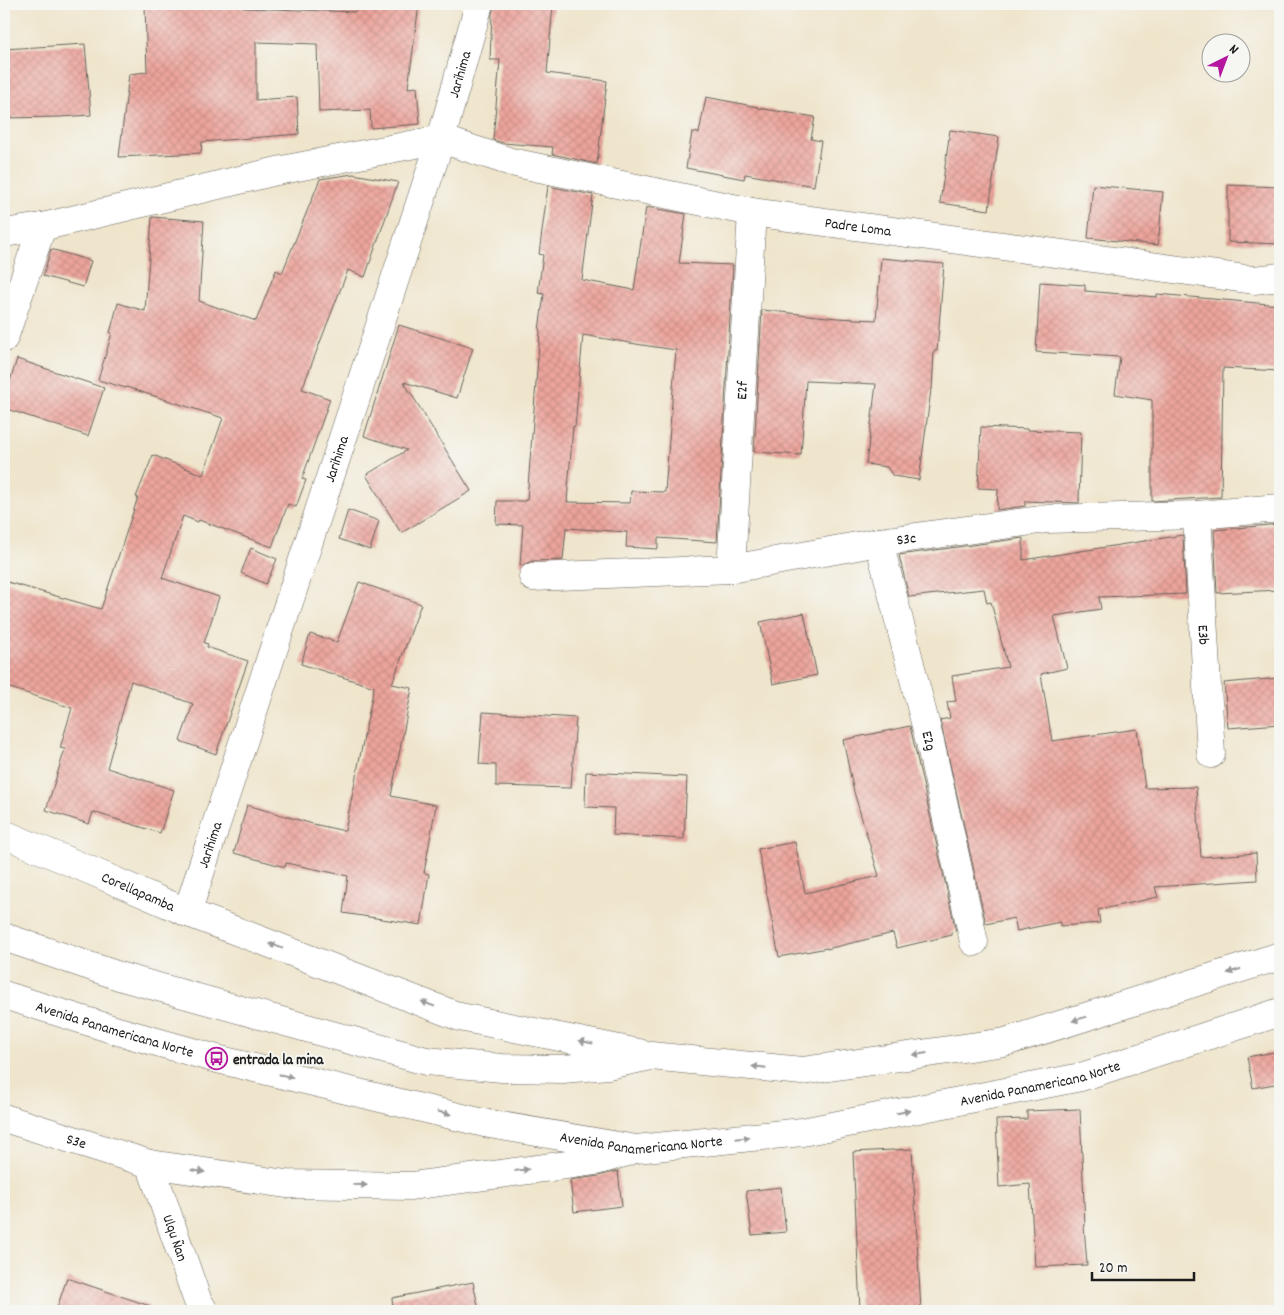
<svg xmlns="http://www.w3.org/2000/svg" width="1284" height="1315" font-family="Dekko,sans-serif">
<defs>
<pattern id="building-cross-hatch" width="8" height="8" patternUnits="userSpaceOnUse" patternTransform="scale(1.25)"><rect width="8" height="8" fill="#eca49c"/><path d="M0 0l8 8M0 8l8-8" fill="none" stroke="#ca8d86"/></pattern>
</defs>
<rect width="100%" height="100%" fill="#f6f6f2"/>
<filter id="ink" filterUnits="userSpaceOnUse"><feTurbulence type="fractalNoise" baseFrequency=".02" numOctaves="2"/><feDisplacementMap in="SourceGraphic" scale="10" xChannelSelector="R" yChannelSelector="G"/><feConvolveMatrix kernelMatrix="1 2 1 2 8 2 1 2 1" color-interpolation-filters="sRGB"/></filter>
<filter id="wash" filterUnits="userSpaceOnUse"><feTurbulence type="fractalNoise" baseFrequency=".0096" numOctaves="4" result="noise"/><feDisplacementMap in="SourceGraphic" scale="20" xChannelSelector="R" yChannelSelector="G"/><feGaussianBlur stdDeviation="1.12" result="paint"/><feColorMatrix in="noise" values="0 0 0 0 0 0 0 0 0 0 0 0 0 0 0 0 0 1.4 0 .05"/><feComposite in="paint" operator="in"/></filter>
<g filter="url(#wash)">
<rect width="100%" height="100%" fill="#efe5cc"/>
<g id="blocks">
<!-- building -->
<g fill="url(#building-cross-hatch)" fill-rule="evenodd">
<polygon points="145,4 243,4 243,8 356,12 358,4 419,4 408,88 417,87 420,124 371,128 370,110 319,112 317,44 256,42 256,100 297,97 299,134 202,142 201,153 119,157 129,74 147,72"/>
<polygon points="494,4 553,4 547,73 607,81 597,164 552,154 553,147 503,143 493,140 500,60 490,60 492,14"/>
<polygon points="85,44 91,115 60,117 4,118 4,49"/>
<polygon points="706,97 758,107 758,108 815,117 811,139 821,141 814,186 745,174 744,179 686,168 692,132 699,133"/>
<polygon points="950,130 999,137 989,210 940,203"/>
<polygon points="353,174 398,182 365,277 348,270 302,389 330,399 302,479 306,480 296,507 288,504 272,547 199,520 198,522 183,516 162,578 219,597 204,643 208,644 207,647 248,661 216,754 180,741 193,704 131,681 107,768 174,790 160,833 93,812 89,824 46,810 65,749 60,748 72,708 4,686 4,581 101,609 138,497 136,497 153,455 203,475 223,418 126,387 126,388 98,380 112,333 110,333 118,303 145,311 152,217 204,221 199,301 256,321 276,270 282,273 320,179"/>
<polygon points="1093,185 1163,192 1158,245 1088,238"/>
<polygon points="1228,185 1280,187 1280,244 1228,242"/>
<path d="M548,186L593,195L582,280L634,290L646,207L686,214L679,263L733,265L717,542L658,538V549L626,547L627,532L566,528L563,560L532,561L523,565H520L523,525L496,524L497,501H525V500H527L540,331L539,330L544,294L538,293L543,255L539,254ZM583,335L642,345L676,350L665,492L631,491L630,503L567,502L573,426L575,427Z"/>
<polygon points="51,249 91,261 83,287 43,276"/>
<polygon points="881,258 944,264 937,351 934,351 932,390 931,390 919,480 893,476 887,467 866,464 876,384 806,381 801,455 754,452 762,310 837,318 876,320"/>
<polygon points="1040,282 1085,285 1085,291 1157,297 1157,294 1280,305 1280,371 1223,368 1221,497 1152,501 1152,400 1115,394 1120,357 1036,352"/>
<polygon points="399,325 473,348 457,398 404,382 471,491 401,533 366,475 407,450 364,436"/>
<polygon points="17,359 104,388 88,436 4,408 4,400"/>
<polygon points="981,427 1027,429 1027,430 1081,432 1079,503 1025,501 1025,506 997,510 998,489 978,488"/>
<polygon points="348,510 379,521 370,550 339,539"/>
<polygon points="1280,524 1280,590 1217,593 1214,530"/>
<polygon points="1183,535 1186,594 1099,597 1101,609 1054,616 1067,668 1041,674 1052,741 1137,729 1145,788 1196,787 1201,857 1256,853 1257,880 1155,887 1158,897 1098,910 1100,923 1060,926 1060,922 1017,931 1014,918 986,924 940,720 950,718 947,702 956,701 952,676 1008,667 991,602 987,603 984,589 909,597 899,555 1023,538 1023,560"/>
<polygon points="251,548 277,559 266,584 241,573"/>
<polygon points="359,582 421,604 392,684 412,688 391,796 436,805 424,873 429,874 421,925 343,913 348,876 286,863 285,867 234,853 247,805 313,824 345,831 374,687 301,664 310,634 337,642"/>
<polygon points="804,613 817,675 773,684 760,622"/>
<polygon points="1280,678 1280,724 1228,728 1224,683"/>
<polygon points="483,712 576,718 571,788 496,786 496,765 479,764"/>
<polygon points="910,726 956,931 952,932 952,935 897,948 893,933 827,949 827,948 779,957 758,849 795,842 805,893 879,876 854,792 843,740"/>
<polygon points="586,772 687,777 684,839 613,835 614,808 585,807"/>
<polygon points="1280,1051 1280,1083 1253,1088 1247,1057"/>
<polygon points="1080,1109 1085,1226 1084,1226 1087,1265 1035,1267 1030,1184 999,1187 996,1120 1027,1119 1027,1111"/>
<polygon points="912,1149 921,1311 860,1311 853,1152"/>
<polygon points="618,1171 622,1206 574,1212 570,1180 598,1176"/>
<polygon points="781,1187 786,1232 752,1235 746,1191"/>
<polygon points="67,1278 150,1306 149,1311 56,1311"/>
<polygon points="473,1282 479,1311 393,1311 392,1298"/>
</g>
</g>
</g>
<g filter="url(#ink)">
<use href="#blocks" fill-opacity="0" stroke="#66625a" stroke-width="1"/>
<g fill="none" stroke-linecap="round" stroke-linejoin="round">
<defs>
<g id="street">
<path id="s1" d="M4,233L42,227L277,171L441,139L511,162L752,212L1254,280L1280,277"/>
<polyline points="4,338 42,227"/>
<path id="s2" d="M1197,515L1211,754"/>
<path id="s3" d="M879,542L930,742L974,942"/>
<path id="s4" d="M731,569L752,212"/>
<path id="s5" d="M533,577L731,569L879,542L1047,519L1197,515L1280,508"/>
<path id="s6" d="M4,834L87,869L191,914"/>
<path id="s7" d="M187,913L441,139L479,4"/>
<path id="s8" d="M4,1118L150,1164L197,1299L204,1311"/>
</g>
<g id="highway">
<polyline points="191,914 268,943 460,1017 639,1053"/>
<polyline points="4,937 122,977 426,1061 502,1068 563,1069 608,1065 651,1056 802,1071 1005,1042 1280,956"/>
<path id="s9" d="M4,995L118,1031L217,1059L484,1123L636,1149L802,1132L1081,1077L1280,1012"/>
<polyline points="150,1164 286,1184 411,1186 596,1161 627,1152"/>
</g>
</defs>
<!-- street casing -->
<use href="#street" stroke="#66625a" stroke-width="29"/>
<!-- highway casing -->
<use href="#highway" stroke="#66625a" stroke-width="29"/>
<!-- street -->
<use href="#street" stroke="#fff" stroke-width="28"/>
<!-- highway -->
<use href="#highway" stroke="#fff" stroke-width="28"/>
</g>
<!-- one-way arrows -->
<defs><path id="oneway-solid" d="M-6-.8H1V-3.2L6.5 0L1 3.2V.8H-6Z" transform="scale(1.25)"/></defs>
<g fill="#999">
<use href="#oneway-solid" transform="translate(276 946) rotate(-159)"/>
<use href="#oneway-solid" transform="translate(1234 971) rotate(162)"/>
<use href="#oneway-solid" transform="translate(428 1004) rotate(-159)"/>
<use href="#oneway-solid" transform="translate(1079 1019) rotate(163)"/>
<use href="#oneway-solid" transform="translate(586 1042) rotate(-168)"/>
<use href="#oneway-solid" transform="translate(920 1054) rotate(172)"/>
<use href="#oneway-solid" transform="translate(759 1067) rotate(-174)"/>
<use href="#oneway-solid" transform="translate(286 1076) rotate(13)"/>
<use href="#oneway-solid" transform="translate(903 1112) rotate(-11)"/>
<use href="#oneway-solid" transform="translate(444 1113) rotate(13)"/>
<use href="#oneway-solid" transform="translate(743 1138) rotate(-6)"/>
<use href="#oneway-solid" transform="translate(522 1170) rotate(-7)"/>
<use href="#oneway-solid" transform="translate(198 1171) rotate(8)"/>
<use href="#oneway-solid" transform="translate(360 1185) rotate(1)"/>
</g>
</g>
<!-- icons -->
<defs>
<symbol id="bus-ring" viewBox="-11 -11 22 22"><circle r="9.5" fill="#f6f6f2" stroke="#b5179e" stroke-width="1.5"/><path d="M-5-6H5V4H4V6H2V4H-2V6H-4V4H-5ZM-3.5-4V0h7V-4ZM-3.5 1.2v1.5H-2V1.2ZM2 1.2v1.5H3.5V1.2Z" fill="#b5179e"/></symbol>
</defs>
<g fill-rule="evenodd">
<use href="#bus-ring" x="204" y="1046" width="25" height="25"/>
</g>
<g text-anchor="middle" stroke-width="4" stroke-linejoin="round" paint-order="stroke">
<!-- street labels -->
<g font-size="15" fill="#1c1c1c" stroke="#f6f6f2">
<text dy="5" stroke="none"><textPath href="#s7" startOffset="882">Jarihima</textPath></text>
<text dy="5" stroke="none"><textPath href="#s1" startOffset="874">Padre Loma</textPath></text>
<text dy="5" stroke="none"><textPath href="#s4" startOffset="179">E2f</textPath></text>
<text dy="5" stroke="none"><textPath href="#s7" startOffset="478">Jarihima</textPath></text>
<text dy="5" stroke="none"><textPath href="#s5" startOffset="376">S3c</textPath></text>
<text dy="5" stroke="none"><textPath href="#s2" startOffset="120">E3b</textPath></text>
<text dy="5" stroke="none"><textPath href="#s3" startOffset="205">E2g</textPath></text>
<text dy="5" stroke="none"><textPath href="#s7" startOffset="72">Jarihima</textPath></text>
<text dy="5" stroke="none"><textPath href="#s6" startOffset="146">Corellapamba</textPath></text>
<text dy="5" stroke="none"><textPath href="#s9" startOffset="116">Avenida Panamericana Norte</textPath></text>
<text dy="5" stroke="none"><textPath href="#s9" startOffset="1061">Avenida Panamericana Norte</textPath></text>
<text dy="5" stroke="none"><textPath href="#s9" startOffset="656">Avenida Panamericana Norte</textPath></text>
<text dy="5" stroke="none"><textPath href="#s8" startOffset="76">S3e</textPath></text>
<text dy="5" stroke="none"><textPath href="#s8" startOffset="231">Ulqu Ñan</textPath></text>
</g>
<!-- poi labels -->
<g font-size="15" font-weight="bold" fill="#1c1c1c" stroke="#f6f6f2" text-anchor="start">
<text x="233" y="1064">entrada la mina</text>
</g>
</g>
<!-- margin -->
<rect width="1284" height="1315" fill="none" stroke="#f6f6f2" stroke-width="20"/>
<!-- north arrow -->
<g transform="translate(1226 58) rotate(42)"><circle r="24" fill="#f6f6f2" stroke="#9f9f9c"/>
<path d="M0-4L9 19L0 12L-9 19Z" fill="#b5179e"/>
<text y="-8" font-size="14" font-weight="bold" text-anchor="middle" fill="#1c1c1c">N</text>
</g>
<!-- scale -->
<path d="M1092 1272v8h102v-8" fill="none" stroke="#1c1c1c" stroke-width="2.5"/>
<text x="1099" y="1272" font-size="15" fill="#1c1c1c" stroke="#f6f6f2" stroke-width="4" paint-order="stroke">20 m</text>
</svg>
